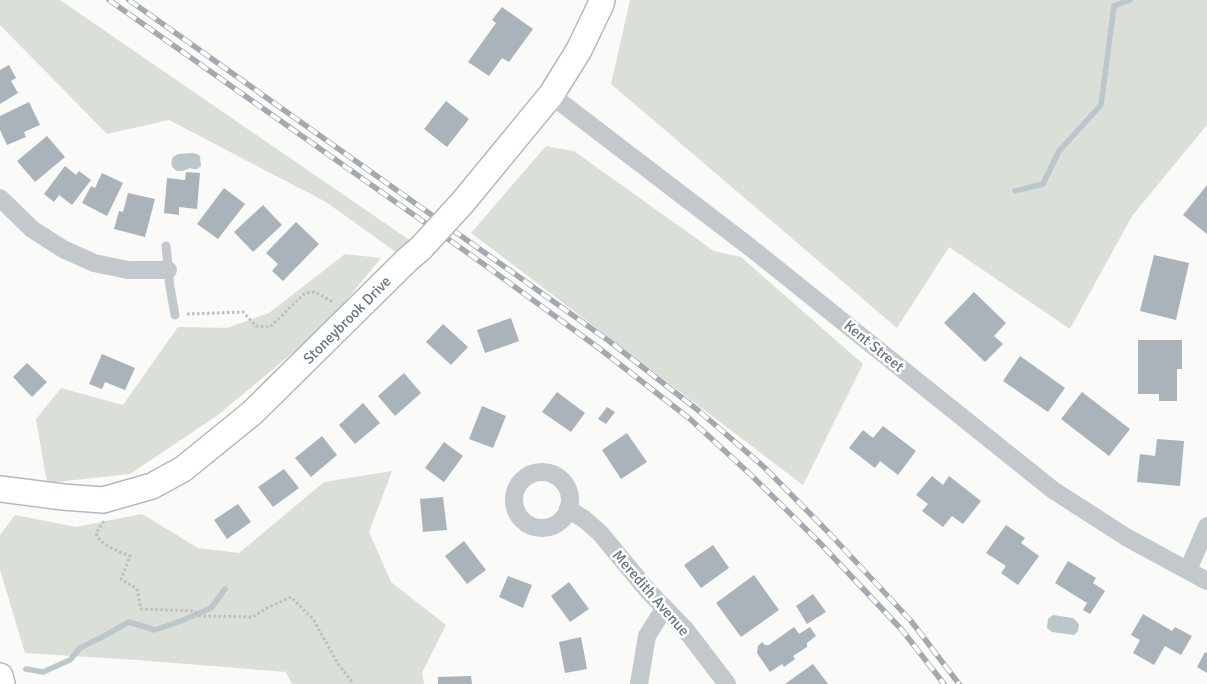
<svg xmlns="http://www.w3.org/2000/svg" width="1207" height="684" font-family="Signika,sans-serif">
<rect width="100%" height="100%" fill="#fafaf8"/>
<!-- green -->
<g fill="#dadfd7">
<polygon points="0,0 60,0 421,248 407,260 326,202 169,120 107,134 0,25"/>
<polygon points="630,0 1207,0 1207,125 1132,216 1070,329 949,247 897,328 611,84"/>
<polygon points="546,146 574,151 714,251 741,257 863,364 803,485 471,233"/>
<polygon points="345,254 381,258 326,325 218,415 130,474 47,483 36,419 61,388 123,405 178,327 227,328 269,313"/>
<polygon points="392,471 369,532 391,582 446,625 422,673 424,684 292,684 286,672 137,660 25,653 0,570 0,535 15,515 76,527 142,514 198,548 239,553 324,482"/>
</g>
<!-- water -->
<g fill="#bbc7cb">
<path d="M192,153L197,154L200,156L201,166C197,170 195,170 190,168L183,171H177C171,167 170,164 173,157L178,154Z"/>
<polygon points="1053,615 1073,618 1079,624 1078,631 1074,635 1052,632 1047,628 1048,619"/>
</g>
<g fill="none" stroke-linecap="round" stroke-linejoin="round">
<!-- stream -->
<g stroke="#bbc7cb" stroke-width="5.5">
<polyline points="1015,191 1043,184 1059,151 1101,105 1114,6 1130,0"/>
<polyline points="26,669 43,672 70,660 80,648 106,635 129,622 155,630 181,621 211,608 225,589"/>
</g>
</g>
<!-- building -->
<g fill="#aab3b9">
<polygon points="502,7 533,29 509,62 502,58 489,76 468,62 496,23 492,20"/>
<polygon points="9,65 16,78 11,81 18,93 0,104 0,70"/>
<polygon points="446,101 469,119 447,147 424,129"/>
<polygon points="29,102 40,125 24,132 26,137 7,145 0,130 0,116"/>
<polygon points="47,136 65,157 35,182 17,161"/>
<polygon points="65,166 76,175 79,171 91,180 72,205 59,195 54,202 44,194"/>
<polygon points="186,172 200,173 197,209 179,207 179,215 164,213 167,178 185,180"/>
<polygon points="102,173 123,183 107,216 82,203 91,186 95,188"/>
<polygon points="1207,185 1207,234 1183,215"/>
<polygon points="224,188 245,204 218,239 197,224"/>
<polygon points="128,193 155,199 145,237 114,229 119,211 123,212"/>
<polygon points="263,205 282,225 253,252 234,232"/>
<polygon points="296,222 319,244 283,281 272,271 278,264 266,253"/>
<polygon points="1154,255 1189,263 1176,320 1140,311"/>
<polygon points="974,292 1006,323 994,336 1003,344 985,362 944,323"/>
<polygon points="511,318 519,341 485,353 477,330"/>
<polygon points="443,324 468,347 451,365 426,342"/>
<polygon points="1138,340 1182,340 1182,369 1177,369 1177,401 1159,401 1159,394 1138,394"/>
<polygon points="102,354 135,368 125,390 105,382 102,389 89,384"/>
<polygon points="1020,356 1065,388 1048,412 1003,381"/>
<polygon points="27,363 47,382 32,397 13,377"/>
<polygon points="404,373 421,393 395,416 378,396"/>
<polygon points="557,392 585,413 571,432 542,412"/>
<polygon points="1082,392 1130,429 1109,456 1061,419"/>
<polygon points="363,403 380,423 355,444 339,425"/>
<polygon points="482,406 506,416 493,448 469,439"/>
<polygon points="607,407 615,412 606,424 598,419"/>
<polygon points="883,426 916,451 898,475 880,461 875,468 849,448 863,430 873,438"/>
<polygon points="627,433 647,462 621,479 602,450"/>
<polygon points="322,436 337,455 311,477 295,458"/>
<polygon points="1157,439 1184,441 1180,486 1137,482 1140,454 1155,456"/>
<polygon points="444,442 463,456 444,482 425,468"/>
<polygon points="284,469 299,488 273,507 258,487"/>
<polygon points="932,476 943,485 949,476 981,501 963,524 952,516 943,527 922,511 928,504 916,495"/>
<polygon points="443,497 447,530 423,532 420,499"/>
<polygon points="238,504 251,522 227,539 214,520"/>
<polygon points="1006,525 1025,538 1021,543 1039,556 1018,585 1001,573 1006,566 986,553"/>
<polygon points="464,541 486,570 467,584 445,556"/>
<polygon points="713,545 729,568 701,588 684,565"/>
<polygon points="1068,561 1096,578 1093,583 1105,591 1090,614 1083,610 1087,603 1055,583"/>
<polygon points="754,575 779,610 741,637 716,603"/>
<polygon points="508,576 532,585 523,608 499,597"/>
<polygon points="569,582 589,609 570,622 551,596"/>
<polygon points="813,594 826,612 807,624 796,606"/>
<polygon points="1143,614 1172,631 1175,627 1192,636 1181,655 1165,646 1154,665 1133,653 1140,640 1131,635"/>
<polygon points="794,627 799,634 810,627 816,636 807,643 807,647 793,656 795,659 784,667 782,664 770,672 757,653 758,646 762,642 765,645 769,645"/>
<polygon points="581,637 587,669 565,673 559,642"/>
<polygon points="1205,652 1207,653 1207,673 1197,667"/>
<polygon points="813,664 828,684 785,684"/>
<polygon points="471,676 472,684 438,684 438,677"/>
</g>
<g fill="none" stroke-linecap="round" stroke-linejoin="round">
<defs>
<g id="secondary">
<polyline points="463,202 551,95 579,50 601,4 602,0"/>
<polyline points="0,489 63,497 103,500 152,486 183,469 252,413 407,260 421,248"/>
<polyline points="0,676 2,684"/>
</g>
</defs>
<!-- secondary casing -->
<use href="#secondary" stroke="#b3babf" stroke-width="28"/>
<!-- path -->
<g stroke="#bbbfc2" stroke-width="3" stroke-dasharray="2.5 2.5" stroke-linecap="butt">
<polyline points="187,314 243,312 256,326 270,327 305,293 315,292 333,302"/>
<path d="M104,521L96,533C100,546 119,551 130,556L121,579L137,589L141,609L194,611L200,616L253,617L267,608L291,597L313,619L338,664L351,680V684"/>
</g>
<!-- lane -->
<polyline stroke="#c3c8cc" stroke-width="9" points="166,246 170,287 175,315"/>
<!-- street -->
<g stroke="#c3c8cc" stroke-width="18">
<polyline points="551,95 751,248 1053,490 1126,537 1207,581"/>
<polyline points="0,198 32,229 63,249 94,263 128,270 168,270"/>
<circle cx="542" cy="500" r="28"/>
<polyline points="568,509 584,519 600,533 648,591 685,629 727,684"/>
<polyline points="1188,570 1207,526"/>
<polyline points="639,684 647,636 664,609"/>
</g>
<!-- secondary -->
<use href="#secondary" stroke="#fff" stroke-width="25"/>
<defs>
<g id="rail">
<polyline points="109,0 482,263 600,349 690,419 751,475 818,541 902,630 944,684"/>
<polyline points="129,0 609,341 699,411 764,467 829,533 911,621 959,684"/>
</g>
</defs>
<!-- rail casing -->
<use href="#rail" stroke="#a2aab0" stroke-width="5.5"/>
<!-- rail -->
<use href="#rail" stroke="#fff" stroke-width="4" stroke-dasharray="11" stroke-linecap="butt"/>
<defs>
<polyline id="secondary-bridge" points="421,248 463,202"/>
</defs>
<!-- secondary-bridge casing -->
<use href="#secondary-bridge" stroke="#b3babf" stroke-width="28" stroke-linecap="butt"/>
<!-- secondary-bridge -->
<use href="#secondary-bridge" stroke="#fff" stroke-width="25"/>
</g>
<g text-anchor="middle" stroke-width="5" stroke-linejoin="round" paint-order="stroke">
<!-- street labels -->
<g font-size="15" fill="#657683" stroke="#fff">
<text transform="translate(347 320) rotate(-45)" y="5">Stoneybrook Drive</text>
<text transform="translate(874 346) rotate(39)" y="5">Kent Street</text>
<text transform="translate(651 593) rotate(49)" y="5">Meredith Avenue</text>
</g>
</g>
</svg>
